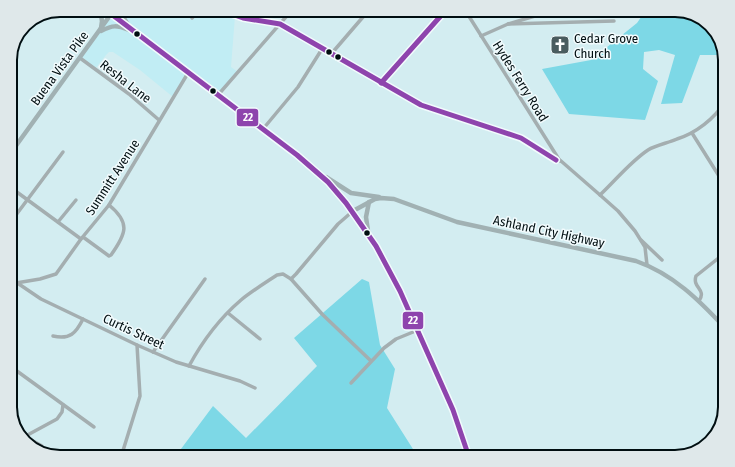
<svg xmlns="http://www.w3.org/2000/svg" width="735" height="467" font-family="'Fira Sans Condensed',sans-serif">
<rect width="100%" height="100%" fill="#d3edf1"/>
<!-- built -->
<polygon fill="#c1edf4" points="114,10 221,10 235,16 231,67 238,72 218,95 188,73 173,97 140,70 113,52 109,52 106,55 95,69 80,58"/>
<!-- forest -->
<g fill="#7dd8e6">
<polygon points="646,10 675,10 702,18 718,35 724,55 700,55 682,103 661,104 675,55 659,50 644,52 643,69 658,81 645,120 569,114 542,69 591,60 637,23"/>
<polygon points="362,279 369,282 380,345 395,369 387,408 418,457 175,457 213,406 246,438 317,366 294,338"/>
</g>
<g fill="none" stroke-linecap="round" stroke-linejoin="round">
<!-- minor -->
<g stroke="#a4aeb0" stroke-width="3.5">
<path d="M221,10C242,21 258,18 280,24L381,83L421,105L521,138L561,161L600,195L618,211L635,231L645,247L647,265"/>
<polyline points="465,10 560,161"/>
<polyline points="42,18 45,18 48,15"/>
<polyline points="192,18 199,10"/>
<polyline points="508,24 614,21"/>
<polyline points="481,36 508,24 555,10"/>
<polyline points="332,53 369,10"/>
<polyline points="80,58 129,94 159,120"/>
<polyline points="381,83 446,10"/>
<polyline points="218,95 292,10"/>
<polyline points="263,129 298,87 322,49"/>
<polyline points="692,133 719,176"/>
<polyline points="10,187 81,239"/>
<path d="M600,195C616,180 630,162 648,150C656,145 668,143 677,139C696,133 714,119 725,102"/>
<polyline points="58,222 76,200"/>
<polyline points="10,223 63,152"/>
<path d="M83,237L109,256L111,255C126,234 131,223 109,205"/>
<polyline points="641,240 662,260"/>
<polyline points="10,278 41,299 137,345 176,362 240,381 255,388"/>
<polyline points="291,279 322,314 371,361"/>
<polyline points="10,291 16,283 40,279 56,274 81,239 109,205 188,73"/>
<path d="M699,301C707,289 692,288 696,276L725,253"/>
<polyline points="228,313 260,339"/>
<path d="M53,336C70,340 76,333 83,319"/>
<polyline points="153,352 205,279"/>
<polyline points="10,366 94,427"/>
<path d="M189,366C202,342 220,318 241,300C252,291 265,283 277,275L283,274L291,279L296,274L338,224L353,211"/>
<polyline points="351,383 384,348 396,339 418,330"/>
<polyline points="17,432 42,446 42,451"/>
<polyline points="22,438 57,419 62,412 63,405"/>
<polyline points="121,457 140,396 137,345"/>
</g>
<!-- major -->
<g stroke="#a1b1b3" stroke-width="4.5">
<polyline points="100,10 102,21 101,28"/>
<path d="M106,10C151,45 197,80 243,114C272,136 302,156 328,182C380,236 404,297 432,364C446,395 461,425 469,457"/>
<polyline points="122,10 124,18 128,25"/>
<path d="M101,31C113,25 116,25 129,30"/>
<polyline points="10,154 114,10"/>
<polyline points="326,177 351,193 379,197"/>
<path d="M353,211L375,199L381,198L394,199L457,222L636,261C673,274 699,300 725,328"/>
<polyline points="368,231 366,217 369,202"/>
</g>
<defs>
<g id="bus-1">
<polyline points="106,10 297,155 328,182 346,203 376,246 400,291 453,410 469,457"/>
<polyline points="221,10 243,18 280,24 421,105 521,138 556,160"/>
<polyline points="381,83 446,10"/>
</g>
</defs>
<!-- bus-1 casing -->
<use href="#bus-1" stroke="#f2fbfd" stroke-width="8"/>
<!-- bus-1 -->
<use href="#bus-1" stroke="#8e44ad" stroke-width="5"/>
</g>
<!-- icons -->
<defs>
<symbol id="church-square" viewBox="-11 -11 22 22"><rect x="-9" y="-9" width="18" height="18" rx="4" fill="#4a5c5f" stroke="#f2fbfd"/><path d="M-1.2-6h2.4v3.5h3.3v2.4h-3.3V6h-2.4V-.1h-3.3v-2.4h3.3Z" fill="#fff"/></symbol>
</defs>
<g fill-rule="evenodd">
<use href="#church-square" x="549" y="34" width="22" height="22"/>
</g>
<!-- markers -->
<g fill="#000e11" stroke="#f2fbfd" stroke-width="1.5">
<circle cx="137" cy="34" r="3.5"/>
<circle cx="329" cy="52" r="3.5"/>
<circle cx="338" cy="57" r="3.5"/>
<circle cx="213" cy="91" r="3.5"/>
<circle cx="367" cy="233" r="3.5"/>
</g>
<g text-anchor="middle" stroke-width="3" stroke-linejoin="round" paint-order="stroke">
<!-- poi labels -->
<g font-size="13" fill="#000e11" stroke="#f2fbfd" text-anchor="start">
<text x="574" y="43">Cedar Grove<tspan x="574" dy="15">Church</tspan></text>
</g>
<!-- street labels -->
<g font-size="13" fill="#000e11" stroke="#f2fbfd">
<text transform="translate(59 68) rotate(-54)" y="5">Buena Vista Pike</text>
<text transform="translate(126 81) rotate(38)" y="5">Resha Lane</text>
<text transform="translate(521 81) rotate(58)" y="5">Hydes Ferry Road</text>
<text transform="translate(112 177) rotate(-57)" y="5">Summitt Avenue</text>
<text transform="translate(549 231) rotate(12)" y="5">Ashland City Highway</text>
<text transform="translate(134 331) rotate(25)" y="5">Curtis Street</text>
</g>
</g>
<!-- crop -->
<path d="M0 0H735V467H0ZM60 17H675A43 43 0 0 1 718 60V407A43 43 0 0 1 675 450H60A43 43 0 0 1 17 407V60A43 43 0 0 1 60 17Z" fill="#dfe8ea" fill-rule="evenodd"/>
<path fill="none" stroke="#000e11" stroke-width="2" d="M60 17H675A43 43 0 0 1 718 60V407A43 43 0 0 1 675 450H60A43 43 0 0 1 17 407V60A43 43 0 0 1 60 17Z"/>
<g stroke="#f2fbfd" stroke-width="1.5">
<rect x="236" y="108" width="23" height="19" rx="4" fill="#8e44ad"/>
<rect x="402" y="311" width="22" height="19" rx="4" fill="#8e44ad"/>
</g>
<g font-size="11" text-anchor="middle" font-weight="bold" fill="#fff">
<text x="248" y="121">22</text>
<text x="413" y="324">22</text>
</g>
</svg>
